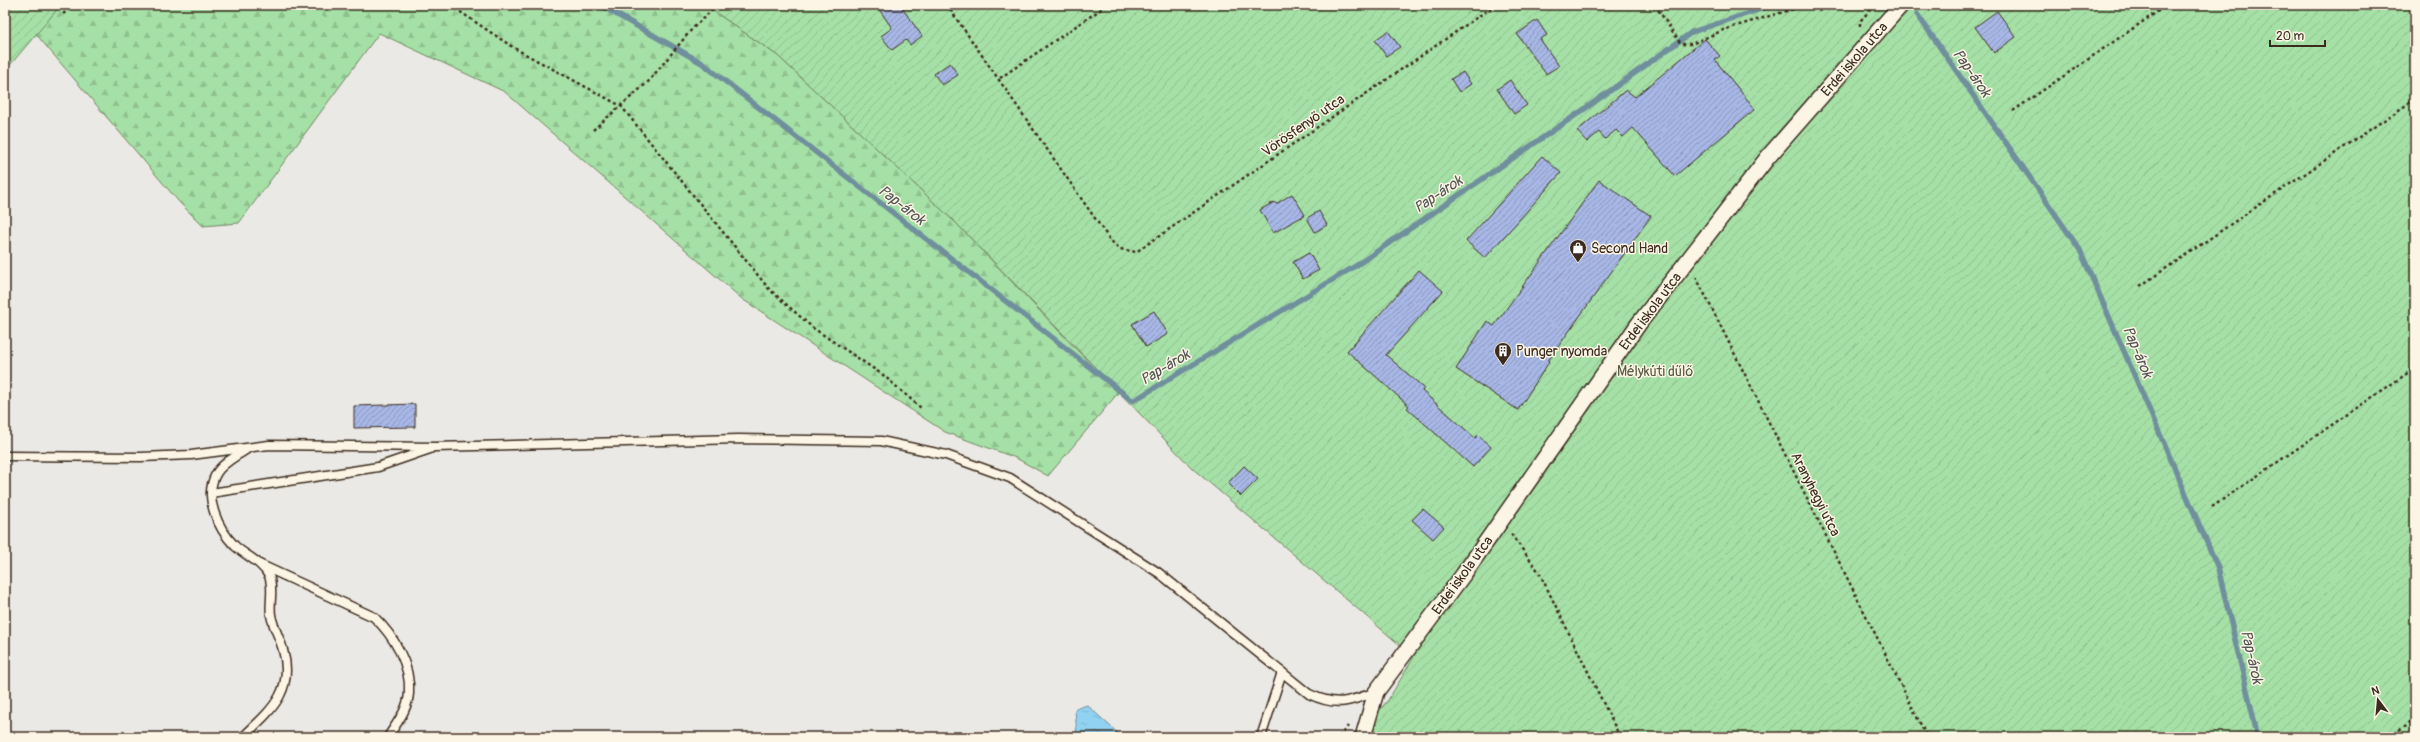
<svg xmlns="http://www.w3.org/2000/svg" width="2420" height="742" font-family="Pangolin,sans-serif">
<defs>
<pattern id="forest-firs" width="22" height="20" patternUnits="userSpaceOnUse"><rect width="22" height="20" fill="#a5e0a6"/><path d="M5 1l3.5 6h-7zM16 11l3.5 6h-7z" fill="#8fc08e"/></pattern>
<pattern id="garden-furrows" width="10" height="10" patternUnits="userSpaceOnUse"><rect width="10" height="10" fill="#a5e0a6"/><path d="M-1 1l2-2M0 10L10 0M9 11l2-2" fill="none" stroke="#8fc08e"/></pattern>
<pattern id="water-ripples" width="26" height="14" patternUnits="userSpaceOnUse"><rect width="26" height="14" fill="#91d2f2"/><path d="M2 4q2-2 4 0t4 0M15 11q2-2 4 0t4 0" fill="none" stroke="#7eb4cf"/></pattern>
<pattern id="building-hatch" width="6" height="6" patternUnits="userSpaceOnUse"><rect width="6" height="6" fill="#a7b7e6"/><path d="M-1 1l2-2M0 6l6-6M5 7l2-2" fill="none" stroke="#8995ba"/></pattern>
</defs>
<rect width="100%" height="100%" fill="#ebe9e5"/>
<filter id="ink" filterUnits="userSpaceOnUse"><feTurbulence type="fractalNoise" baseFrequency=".025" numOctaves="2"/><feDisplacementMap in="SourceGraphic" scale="8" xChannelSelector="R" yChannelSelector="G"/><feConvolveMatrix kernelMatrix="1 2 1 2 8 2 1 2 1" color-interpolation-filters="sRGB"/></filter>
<g filter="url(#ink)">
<!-- forest -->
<polygon fill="url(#forest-firs)" stroke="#708562" points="61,5 705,5 778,56 957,224 1118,393 1048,476 1016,458 945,432 742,299 505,92 379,33 239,223 203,226 179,202 35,33"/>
<!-- garden -->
<g fill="url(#garden-furrows)" stroke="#708562">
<polygon points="5,5 61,5 5,71"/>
<polygon points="705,5 2415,5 2415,737 1357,737 1388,700 1414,657 1192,468 957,224 778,56"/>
</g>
<!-- water -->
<polygon fill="url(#water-ripples)" stroke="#6f8f9d" points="1087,705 1122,737 1077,737 1075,709"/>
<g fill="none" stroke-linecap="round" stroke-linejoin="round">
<!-- stream -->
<g stroke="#6f8f9d" stroke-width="5.5">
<polyline points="600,5 702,63 1133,401 1357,265 1586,108 1692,32 1773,5"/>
<polyline points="1917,14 2080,250 2218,568 2258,737"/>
</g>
</g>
<!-- building -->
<g fill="url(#building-hatch)" stroke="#3b2a1e">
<polygon points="876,5 900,5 922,36 910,45 906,40 892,50 881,36 892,28"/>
<polygon points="1997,11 2016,37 1994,53 1975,27"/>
<polygon points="1537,20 1547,35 1540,39 1559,66 1546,74 1517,34"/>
<polygon points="1388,31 1400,47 1386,56 1375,40"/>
<polygon points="1705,39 1720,56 1715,60 1755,109 1675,176 1633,128 1623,137 1616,130 1605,139 1599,132 1587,142 1577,131 1626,90 1635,97"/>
<polygon points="950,63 958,75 942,85 934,74"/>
<polygon points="1463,72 1471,84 1459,92 1451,79"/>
<polygon points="1510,80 1527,105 1514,114 1497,89"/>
<polygon points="1542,156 1561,173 1485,258 1466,241"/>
<polygon points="1599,180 1651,216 1548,361 1549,362 1518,410 1456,369 1487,321 1494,326"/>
<polygon points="1292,194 1305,215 1273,233 1260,210 1274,202 1276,204"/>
<polygon points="1319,211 1327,225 1315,232 1307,218"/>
<polygon points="1309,253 1319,270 1303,279 1293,262"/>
<polygon points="1419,270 1443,291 1386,355 1424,388 1422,391 1475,438 1478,435 1491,447 1473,467 1407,408 1409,406 1347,351"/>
<polygon points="1154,311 1168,334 1146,347 1132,324"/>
<polygon points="415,404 415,427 354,428 354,406"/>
<polygon points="1244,466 1258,479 1241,496 1228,483"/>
<polygon points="1423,509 1444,527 1433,539 1412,520"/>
</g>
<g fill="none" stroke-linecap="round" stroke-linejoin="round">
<defs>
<g id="service">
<path d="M5,456L141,457L191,455L269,445L435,447L738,439L881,441L946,455L1010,478L1159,573L1309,694C1337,707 1348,702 1376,692"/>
<polyline points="211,493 378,467 430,449"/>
<path d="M261,565L374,617C394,636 411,665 409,693C408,710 396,724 388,737"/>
<path d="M243,737C270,711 295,692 283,650C280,638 273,627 271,615C269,603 274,588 269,576C262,562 246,556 235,546C218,529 203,497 216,474C222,463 237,456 247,449"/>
<polyline points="1261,737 1282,672"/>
</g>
<polyline id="minor" points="1363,737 1376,692 1463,575 1640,322 1768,157 1901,5"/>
</defs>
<!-- service casing -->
<use href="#service" stroke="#3b2a1e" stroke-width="11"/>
<!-- minor casing -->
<use href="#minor" stroke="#3b2a1e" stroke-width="18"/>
<!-- path -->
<g stroke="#3b2a1e" stroke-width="2.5" stroke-dasharray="3 3" stroke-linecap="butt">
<polyline points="450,5 514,48 621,106 769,289 813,328 883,375 921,408"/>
<polyline points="947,5 1110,240 1120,249 1136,252 1495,5"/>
<polyline points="1655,5 1681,44 1691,44 1726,29 1807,5"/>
<polyline points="63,14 75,5"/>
<polyline points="1860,26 1860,21 1875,5"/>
<polyline points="1000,78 1107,5"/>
<polyline points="2013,111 2167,5"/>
<polyline points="593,130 648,82 692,29 717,5"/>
<polyline points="1696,277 1927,737"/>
<polyline points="2140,286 2415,99"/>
<polyline points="2212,507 2415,368"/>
<polyline points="1511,534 1539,572 1620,737"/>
<polyline points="1339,737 1348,726"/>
<polyline points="2389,737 2415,719"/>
</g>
<!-- service -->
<use href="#service" stroke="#fcf5e5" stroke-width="8"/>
<!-- minor -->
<use href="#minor" stroke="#fcf5e5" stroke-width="15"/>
</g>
</g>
<!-- icons -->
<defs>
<symbol id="shop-pin" viewBox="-11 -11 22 30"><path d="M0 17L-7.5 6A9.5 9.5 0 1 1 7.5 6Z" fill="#3b2a1e" stroke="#fcf5e5"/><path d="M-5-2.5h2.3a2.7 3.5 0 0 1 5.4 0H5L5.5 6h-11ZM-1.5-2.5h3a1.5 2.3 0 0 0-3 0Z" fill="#fff"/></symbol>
<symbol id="building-pin" viewBox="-11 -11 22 30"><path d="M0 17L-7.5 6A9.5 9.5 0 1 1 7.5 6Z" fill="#3b2a1e" stroke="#fcf5e5"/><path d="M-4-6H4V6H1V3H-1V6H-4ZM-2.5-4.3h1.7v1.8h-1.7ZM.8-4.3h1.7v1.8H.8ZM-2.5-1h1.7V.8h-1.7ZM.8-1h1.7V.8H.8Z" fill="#fff"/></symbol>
</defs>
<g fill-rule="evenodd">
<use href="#shop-pin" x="1568" y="238" width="20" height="27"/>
<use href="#building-pin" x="1493" y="341" width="20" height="27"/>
</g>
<g text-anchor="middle" stroke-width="3" stroke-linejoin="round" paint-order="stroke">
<!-- street labels -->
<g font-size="14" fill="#3b2a1e" stroke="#fcf5e5">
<text transform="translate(1854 59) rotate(-49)" y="5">Erdei iskola utca</text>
<text transform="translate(1303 125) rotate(-35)" y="5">Vörösfenyő utca</text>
<text transform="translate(1650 311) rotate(-53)" y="5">Erdei iskola utca</text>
<text transform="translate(1816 494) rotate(63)" y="5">Aranyhegyi utca</text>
<text transform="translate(1462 575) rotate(-54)" y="5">Erdei iskola utca</text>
</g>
<!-- poi labels -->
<g font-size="14" fill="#3b2a1e" stroke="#fcf5e5" text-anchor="start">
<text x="1591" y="253">Second Hand</text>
<text x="1516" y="356">Punger nyomda</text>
</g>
<!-- park labels -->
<g font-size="14" fill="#565840" stroke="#fcf5e5">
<text x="1655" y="376">Mélykúti dűlő</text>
</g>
<!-- water labels -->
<g font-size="15" font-style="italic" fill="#505453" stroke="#fcf5e5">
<text transform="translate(1972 73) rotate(55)" y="5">Pap-árok</text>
<text transform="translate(1438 194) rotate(-34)" y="5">Pap-árok</text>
<text transform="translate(902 205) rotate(38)" y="5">Pap-árok</text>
<text transform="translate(2138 352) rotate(67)" y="5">Pap-árok</text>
<text transform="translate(1165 367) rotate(-31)" y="5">Pap-árok</text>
<text transform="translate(2252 657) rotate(77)" y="5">Pap-árok</text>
</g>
</g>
<!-- margin -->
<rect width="2420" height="742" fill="none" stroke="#fcf5e5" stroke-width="20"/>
<rect x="10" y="10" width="2400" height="722" fill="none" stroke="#3b2a1e" stroke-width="1.5" filter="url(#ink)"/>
<!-- north arrow -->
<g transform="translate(2378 700) rotate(344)" stroke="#fcf5e5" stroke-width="3" paint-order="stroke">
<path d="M0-3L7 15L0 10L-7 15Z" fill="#3b2a1e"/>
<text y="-6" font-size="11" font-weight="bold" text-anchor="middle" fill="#3b2a1e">N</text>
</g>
<!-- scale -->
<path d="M2270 40v6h55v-6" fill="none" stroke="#3b2a1e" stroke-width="2"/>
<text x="2276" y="40" font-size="12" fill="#3b2a1e" stroke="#fcf5e5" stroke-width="3" paint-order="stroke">20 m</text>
</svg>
